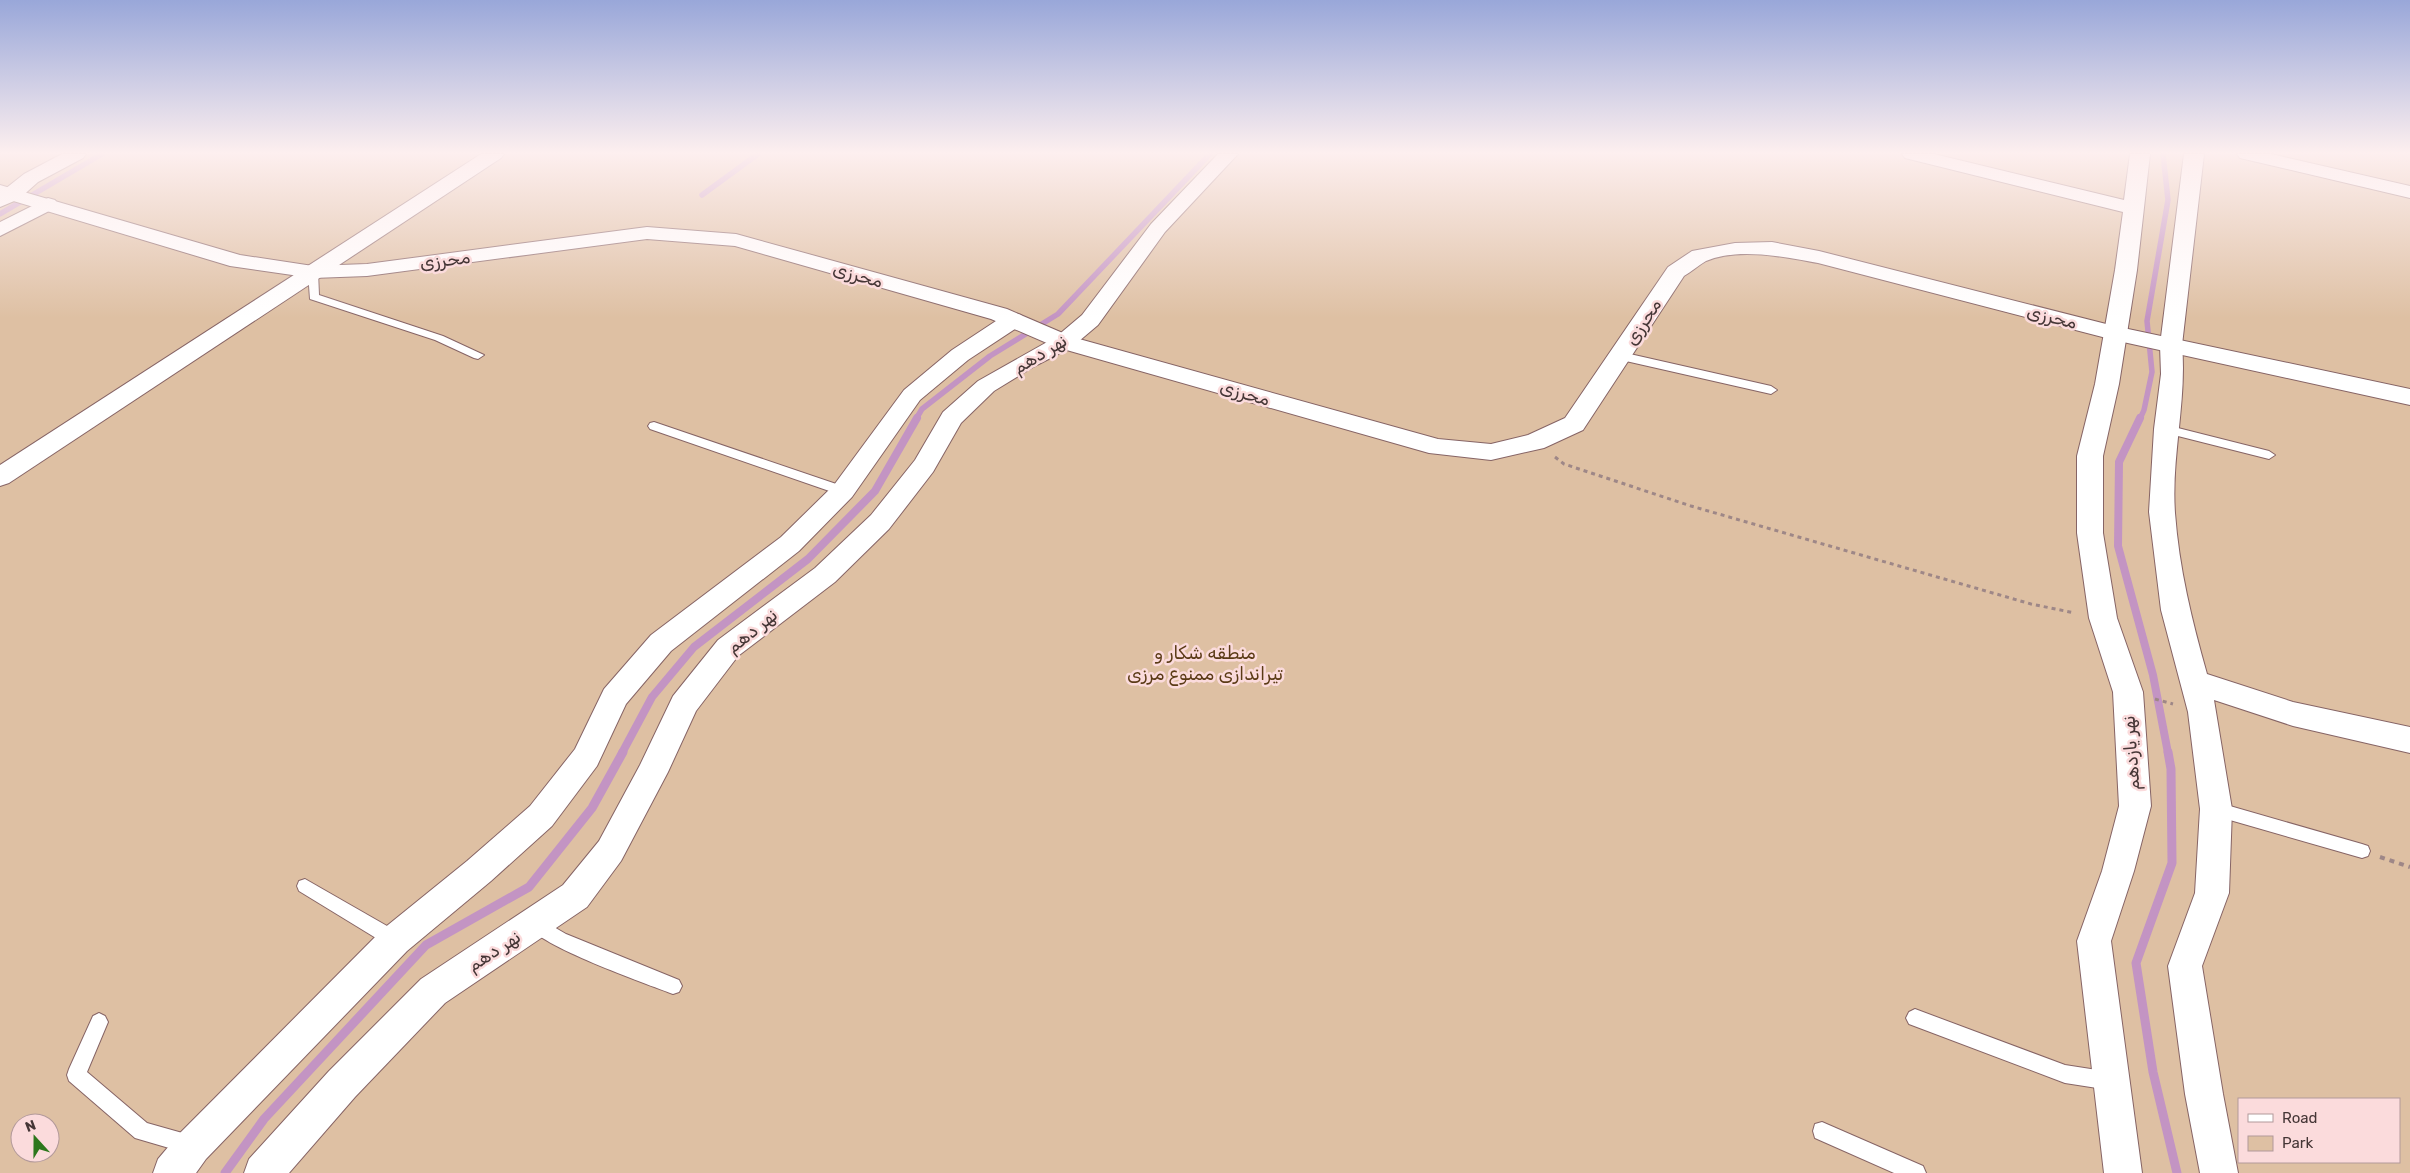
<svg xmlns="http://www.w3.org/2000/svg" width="2410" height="1173" font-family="Rubik,'Noto Naskh Arabic',sans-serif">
  <rect width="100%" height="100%" fill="#fbdbdc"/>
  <!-- green -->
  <path fill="#dec0a3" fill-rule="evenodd" d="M0 154H2410V1173H0ZM2239 1099H2399V1162H2239ZM20 1123H50V1153H20Z"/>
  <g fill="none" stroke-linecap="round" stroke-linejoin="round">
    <!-- stream-far2 -->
    <g stroke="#c394c3" stroke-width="5.5">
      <polyline points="702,195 758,154"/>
      <polyline points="0,214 102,154"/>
      <polyline points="916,419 922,409 990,356 1058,314 1210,154"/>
      <polyline points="2140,419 2144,410 2152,372 2147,321 2168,200 2163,154"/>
    </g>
    <!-- stream-far1 -->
    <g stroke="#c394c3" stroke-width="8">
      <polyline points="2140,418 2119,462 2118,546 2153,675 2168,753"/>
      <polyline points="622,753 652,697 694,647 808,559 875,491 917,418"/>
    </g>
    <!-- stream -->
    <g stroke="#c394c3" stroke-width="9">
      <polyline points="2168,752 2171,769 2172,863 2136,963 2153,1072 2177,1173"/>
      <polyline points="225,1173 264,1119 426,945 529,887 592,808 623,752"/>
    </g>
    <defs>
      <g id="service">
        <polygon points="313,269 318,272 319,295 443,336 484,355 478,359 474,358 435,340 310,299 308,272"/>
        <polygon points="1621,352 1771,386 1777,390 1771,394 1617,359 1615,356"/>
        <polygon points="654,422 848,488 849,491 848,494 838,494 650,429 648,426 650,423"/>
        <polygon points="2166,425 2269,451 2275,455 2269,459 2162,432 2160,429 2162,426"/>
        <polygon points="2216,802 2362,844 2368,846 2370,851 2368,856 2362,858 2216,816 2210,814 2208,809 2210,804"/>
        <polygon points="305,879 401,934 404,940 401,946 395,948 389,946 299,891 297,886 299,881"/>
        <path d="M535 916 566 934 679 980 682 986 679 992 673 994C647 984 536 945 527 924L529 919Z"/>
        <polygon points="1915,1009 2065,1065 2110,1072 2117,1074 2119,1081 2117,1088 2110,1090 2065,1083 1909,1024 1906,1018 1909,1012"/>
        <polygon points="99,1013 105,1016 108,1022 87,1072 147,1123 200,1138 203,1145 200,1152 193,1155 135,1138 69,1081 67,1075 69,1069 93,1016"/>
        <polygon points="1822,1122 1923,1166 1926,1173 1894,1173 1815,1138 1813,1131 1815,1124"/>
      </g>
      <g id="minor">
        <polygon points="62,154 86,154 83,158 38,182 19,199 0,207 0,193 24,174"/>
        <polygon points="481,154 504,154 501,158 9,483 0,486 0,465"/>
        <polygon points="1218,154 1238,154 1165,232 1098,325 1072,347 1033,367 994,391 961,423 933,472 889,529 835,582 738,656 696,711 668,772 621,861 587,907 445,1003 355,1097 289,1173 244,1173 249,1159 329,1071 421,979 563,885 599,841 640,765 673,696 718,640 815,568 871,515 915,460 943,412 978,381 1056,337 1082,315 1151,224"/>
        <polygon points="1902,154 1934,154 2124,200 2130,154 2150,154 2137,270 2119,384 2103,456 2103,533 2117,618 2143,692 2151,806 2134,871 2111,941 2142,1173 2104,1173 2077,941 2102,871 2119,806 2113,692 2089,618 2077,533 2077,456 2095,384 2115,270 2123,212 1905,158"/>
        <path d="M2184 154H2204L2182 345C2187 401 2171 457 2175 513 2179 568 2192 621 2207 674L2293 702 2410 727V753L2293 726 2214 700 2232 809 2229 893 2202 966 2223 1094 2238 1173H2200L2185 1094 2168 966 2195 893 2200 809 2188 712 2161 610 2149 512 2154 429 2161 374 2160 345Z"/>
        <polygon points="2237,154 2271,154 2410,186 2410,198 2240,158"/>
        <polygon points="48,198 55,200 58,204 55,208 0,236 0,222"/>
        <polygon points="1013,313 1021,315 1024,320 1021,325 968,360 920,400 852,497 799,551 671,651 626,704 597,766 552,826 491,881 407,951 206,1159 196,1173 153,1173 158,1159 180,1133 383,929 467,861 530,806 575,749 604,689 651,635 781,537 834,485 904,390 952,350 1005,315"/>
      </g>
      <path id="tertiary" d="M0 185 240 255 313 266 367 264 647 227 736 234 1007 309 1072 337 1438 439 1491 444 1528 435 1565 418 1668 267 1692 251 1735 243 1772 242 1819 251 2114 326 2410 389V405L2114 340 1818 263C1784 257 1739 247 1706 261 1699 265 1691 272 1684 276L1583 430 1544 448 1491 460 1429 453 1056 347 991 319 735 246 647 239 367 276 313 278 230 266 0 197Z"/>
    </defs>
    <!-- service casing -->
    <use href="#service" stroke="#866465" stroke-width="2"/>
    <!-- minor casing -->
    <use href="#minor" stroke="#866465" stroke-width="2"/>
    <!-- tertiary casing -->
    <use href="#tertiary" stroke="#866465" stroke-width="2"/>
    <!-- path-far1 -->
    <g stroke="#9e8787" stroke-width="3" stroke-dasharray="4 4" stroke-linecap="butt">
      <polyline points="1555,457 1564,464 1691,506 2031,604 2075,613"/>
      <polyline points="2155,699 2173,704"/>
    </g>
    <!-- path -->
    <polyline stroke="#9e8787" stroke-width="4" stroke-dasharray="5 5" stroke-linecap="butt" points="2380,857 2410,867"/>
    <!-- service -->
    <use href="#service" fill="#fff" fill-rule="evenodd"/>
    <!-- minor -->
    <use href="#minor" fill="#fff" fill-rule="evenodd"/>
    <!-- tertiary -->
    <use href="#tertiary" fill="#fff" fill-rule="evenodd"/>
  </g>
  <!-- sky -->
  <linearGradient id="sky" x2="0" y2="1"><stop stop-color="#99a7d9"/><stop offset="0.48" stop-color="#fdefef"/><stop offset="1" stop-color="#fdefef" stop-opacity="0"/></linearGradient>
  <rect width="2410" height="318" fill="url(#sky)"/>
  <g text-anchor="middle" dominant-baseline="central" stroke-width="5" stroke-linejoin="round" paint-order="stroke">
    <!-- street labels -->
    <g font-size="18" fill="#453636" stroke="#fbdbdc">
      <text transform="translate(445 260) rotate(-7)">محرزی</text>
      <text transform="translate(858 275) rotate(16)">محرزی</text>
      <text transform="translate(2052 317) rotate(14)">محرزی</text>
      <text transform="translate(1643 322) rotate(-57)">محرزی</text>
      <text transform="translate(1040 354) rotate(-31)">نهر دهم</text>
      <text transform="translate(1245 393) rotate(16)">محرزی</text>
      <text transform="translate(752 631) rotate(-39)">نهر دهم</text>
      <text transform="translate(2131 753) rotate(-94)">نهر یازدهم</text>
      <text transform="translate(494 951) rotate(-33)">نهر دهم</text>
    </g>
    <!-- park labels -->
    <g font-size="18" fill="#5b3b16" stroke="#fbdbdc">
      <text x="1205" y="653">منطقه شکار و<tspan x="1205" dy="21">تیراندازی ممنوع مرزی</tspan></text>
    </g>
  </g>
  <!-- legend -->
  <rect x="2238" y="1098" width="162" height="65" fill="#fbdbdc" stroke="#b2999a"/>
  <rect x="2248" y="1114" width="25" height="8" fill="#ffffff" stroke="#b2999a"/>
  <text x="2282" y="1123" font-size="15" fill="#453636">Road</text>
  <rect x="2248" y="1136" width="25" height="15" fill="#dec0a3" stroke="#b2999a"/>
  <text x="2282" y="1148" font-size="15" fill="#453636">Park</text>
  <!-- north arrow -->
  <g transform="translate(35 1138) rotate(339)"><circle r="24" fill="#fbdbdc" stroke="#b2999a"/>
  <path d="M0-4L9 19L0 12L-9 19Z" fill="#2d771c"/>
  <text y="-8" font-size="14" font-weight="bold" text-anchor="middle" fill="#453636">N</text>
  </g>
</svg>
